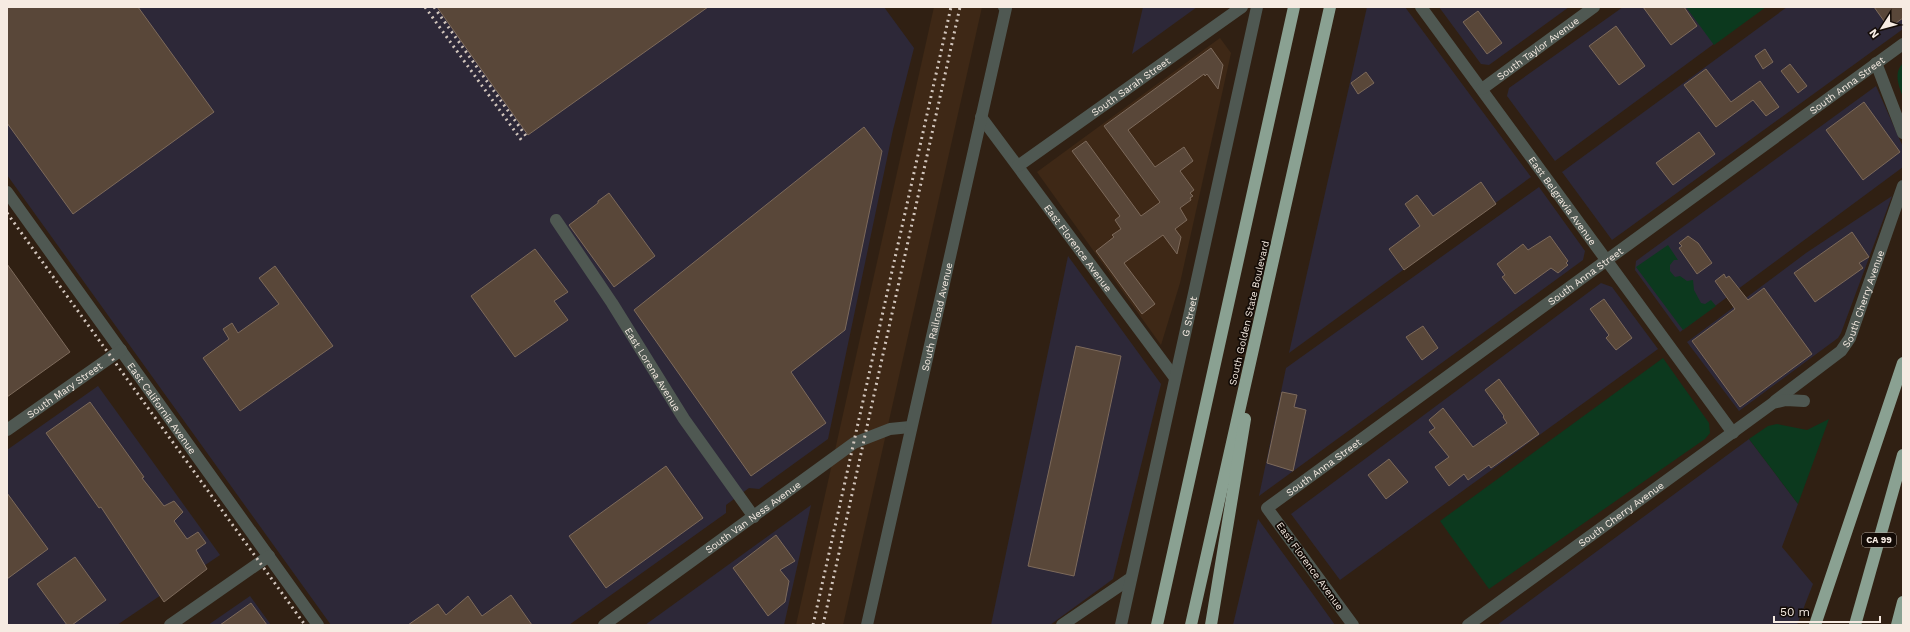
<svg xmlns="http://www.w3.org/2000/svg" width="1910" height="632" font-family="'Work Sans',sans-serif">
  <rect width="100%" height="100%" fill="#302013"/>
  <!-- built -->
  <g fill="#3e2816">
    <polygon points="934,7 982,7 843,625 796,625"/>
    <polygon points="1220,38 1231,53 1180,283 1161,345 1037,172"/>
  </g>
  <!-- industrial -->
  <g fill="#2d2838">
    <polygon points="7,7 884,7 914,48 893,130 828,439 759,489 749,488 726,505 726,513 569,625 331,625 7,175"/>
    <polygon points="1143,7 1197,7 1132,54"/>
    <polygon points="1367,7 1405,7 1531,177 1289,353"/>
    <polygon points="1439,7 1569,7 1489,65 1481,64"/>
    <polygon points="1623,7 1764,7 1555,161 1507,96 1509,88"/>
    <polygon points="1787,7 1903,7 1903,29 1612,240 1562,172"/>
    <polygon points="1876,86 1903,147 1903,167 1680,332 1635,270 1636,261"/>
    <polygon points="1539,187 1585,251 1583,260 1259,496 1286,368"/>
    <polygon points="1892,196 1841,333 1838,338 1739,411 1687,342 1806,253"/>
    <polygon points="1068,256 1161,384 1113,579 1050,625 991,625"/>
    <polygon points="1601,283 1612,287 1658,349 1340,580 1291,514"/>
    <polygon points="98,386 220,555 117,625 7,625 7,450"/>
    <polygon points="1749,439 1798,504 1782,547 1813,584 1797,625 1497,625"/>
    <polygon points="811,505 784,625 645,625"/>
    <polygon points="1258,519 1312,593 1335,625 1233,625"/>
    <polygon points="250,596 271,625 208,625"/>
  </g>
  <!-- green -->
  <g fill="#0c391e">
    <polygon points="1686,7 1766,7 1714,45"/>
    <path d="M1903 63V97C1899 86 1893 73 1903 63Z"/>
    <polygon points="1668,245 1678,260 1674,260 1670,265 1670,271 1675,277 1680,276 1687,281 1693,280 1694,290 1701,303 1705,304 1711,300 1716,306 1683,330 1636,267"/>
    <polygon points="1663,358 1709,423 1710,433 1705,439 1489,589 1440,521"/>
    <polygon points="1829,419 1798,504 1749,439 1768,426 1777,424 1807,430"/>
  </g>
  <!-- building -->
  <g fill="#594739" stroke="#7d6a5b">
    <polygon points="7,7 138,7 214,112 73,214 7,123"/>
    <polygon points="437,7 708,7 528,135"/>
    <polygon points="1643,7 1684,7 1697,26 1671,45"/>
    <polygon points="1874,7 1903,7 1903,18 1889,28"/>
    <polygon points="1478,11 1502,43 1487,54 1463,22"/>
    <polygon points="1616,26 1645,66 1619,85 1589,46"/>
    <polygon points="1211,48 1223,65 1218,89 1207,74 1205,76 1204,74 1128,130 1155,167 1184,147 1193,161 1180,171 1194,190 1190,193 1193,196 1190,198 1191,200 1180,208 1187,220 1175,229 1181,237 1177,254 1163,235 1124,263 1155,304 1142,314 1096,251 1114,237 1112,235 1121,229 1115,220 1120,216 1072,151 1086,141 1141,216 1159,203 1160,202 1104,126"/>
    <polygon points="1765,49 1773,62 1763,69 1755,56"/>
    <polygon points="1790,64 1807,86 1798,93 1781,71"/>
    <polygon points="1706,69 1731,102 1760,81 1779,107 1766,116 1753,100 1716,127 1684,85"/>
    <polygon points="1366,72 1374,83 1358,94 1351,83"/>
    <polygon points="1864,102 1900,152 1863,180 1826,130"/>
    <polygon points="864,127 882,151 845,330 791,372 826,423 751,476 634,310"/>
    <polygon points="1699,132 1715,154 1673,185 1656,163"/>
    <polygon points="1481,182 1496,204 1404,270 1389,249 1420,226 1405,204 1417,195 1433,216"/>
    <polygon points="609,193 655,256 614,287 569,225 598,203 598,201"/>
    <polygon points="1852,232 1869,257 1859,263 1863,268 1815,302 1794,273"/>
    <polygon points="1550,236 1568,261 1566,263 1568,265 1558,273 1551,268 1515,294 1502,277 1505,275 1497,264 1523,244 1528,250"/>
    <polygon points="1688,236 1698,243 1712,263 1697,274 1679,248 1682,246 1679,243"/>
    <polygon points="535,249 568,292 554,301 568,320 515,357 471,296"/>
    <polygon points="7,264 70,352 7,397"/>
    <polygon points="275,266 333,346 240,411 203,358 229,339 223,329 232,323 238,333 279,304 259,278"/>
    <polygon points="1724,274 1726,278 1729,276 1748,300 1764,288 1812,354 1740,407 1692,341 1735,309 1715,281"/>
    <polygon points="1604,299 1632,338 1616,350 1606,338 1609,335 1590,309"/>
    <polygon points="1423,326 1438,348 1422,360 1406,337"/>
    <polygon points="1076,346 1121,356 1074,576 1028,566"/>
    <polygon points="1499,379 1539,434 1491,468 1489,465 1468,480 1464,474 1449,486 1435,467 1449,457 1429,432 1435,428 1429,420 1443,408 1473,447 1507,423 1503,417 1504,416 1485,390"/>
    <polygon points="1282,392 1297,395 1294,407 1306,410 1293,471 1267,463"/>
    <polygon points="90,402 144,477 142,478 164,506 174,501 183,512 174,521 187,539 198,532 206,543 196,550 207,569 164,602 101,507 99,508 46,433"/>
    <polygon points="1389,459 1408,482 1386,499 1368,475"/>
    <polygon points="666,466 703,518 606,588 569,536"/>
    <polygon points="7,493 48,549 7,579"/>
    <polygon points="776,535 795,561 780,570 789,581 785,602 768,616 733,568"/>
    <polygon points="75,557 106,600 72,625 67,625 37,584"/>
    <polygon points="511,595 532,625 408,625 438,604 446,615 468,596 482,616"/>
    <polygon points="251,603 267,625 220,625"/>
  </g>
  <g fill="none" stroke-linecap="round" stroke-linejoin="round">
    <!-- minor -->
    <g stroke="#4f5852" stroke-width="12">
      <path id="s1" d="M1421 7 1733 433"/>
      <polyline points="1876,63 1903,133"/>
      <path id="s2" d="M1482 89 1594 7"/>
      <path id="s3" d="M981 117 1175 378"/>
      <path id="s4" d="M1018 166 1242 7"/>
      <path id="s5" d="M7 192 318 625"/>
      <path id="s6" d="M556 220 612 303 684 419 754 517"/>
      <path id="s7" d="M1775 401 1841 351 1850 338 1903 186"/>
      <path id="s8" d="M7 430 121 350"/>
      <polyline points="170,625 269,556"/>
      <path id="s9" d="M604 625 854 443 890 429 910 427"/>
      <path id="s10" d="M867 625 1006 8 1004 7"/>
      <polyline points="1062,625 1131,578"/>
      <path id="s11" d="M1121 625 1257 7"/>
      <path id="s12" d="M1353 625 1267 508 1903 44"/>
      <path id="s13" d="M1468 625 1773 403 1786 400 1804 401"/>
    </g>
    <!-- highway -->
    <g stroke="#8aa192" stroke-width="12">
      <polyline points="1157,625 1294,7"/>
      <polyline points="1191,625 1330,7"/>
      <polyline points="1211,625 1245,419"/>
      <polyline points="1815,625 1903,363"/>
      <polyline points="1855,625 1903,455"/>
      <polyline points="1897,625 1903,602"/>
    </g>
    <!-- rail -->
    <g stroke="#d2c6bd" stroke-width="3" stroke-dasharray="2 4" stroke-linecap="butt">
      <polyline points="425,7 522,141"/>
      <polyline points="434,7 526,136"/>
      <polyline points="7,213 305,625"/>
      <polyline points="813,625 951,7"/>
      <polyline points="823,625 960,7"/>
    </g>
  </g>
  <g text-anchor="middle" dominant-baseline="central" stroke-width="3.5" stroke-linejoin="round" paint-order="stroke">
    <!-- shield labels -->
    <rect fill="#130b06" stroke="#b2a8a0" stroke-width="1" x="1862" y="533" width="34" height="14" rx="3"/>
    <g font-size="9" font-weight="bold" fill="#f6ebe2">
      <text x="1879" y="540">CA 99</text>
    </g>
    <!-- street labels -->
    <g font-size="10" fill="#f6ebe2" stroke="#130b06">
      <text stroke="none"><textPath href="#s2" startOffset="69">South Taylor Avenue</textPath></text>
      <text stroke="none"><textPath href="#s12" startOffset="863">South Anna Street</textPath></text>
      <text stroke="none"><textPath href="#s4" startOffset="138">South Sarah Street</textPath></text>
      <text stroke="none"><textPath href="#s1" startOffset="240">East Belgravia Avenue</textPath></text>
      <text stroke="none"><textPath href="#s3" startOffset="163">East Florence Avenue</textPath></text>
      <text stroke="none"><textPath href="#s12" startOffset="539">South Anna Street</textPath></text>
      <text stroke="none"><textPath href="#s7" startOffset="140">South Cherry Avenue</textPath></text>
      <text transform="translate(1249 313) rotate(-77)">South Golden State Boulevard</text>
      <text stroke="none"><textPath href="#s10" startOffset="316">South Railroad Avenue</textPath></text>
      <text stroke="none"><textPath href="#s11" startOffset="316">G Street</textPath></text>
      <text stroke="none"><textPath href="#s6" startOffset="178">East Lorena Avenue</textPath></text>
      <text stroke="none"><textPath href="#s8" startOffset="70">South Mary Street</textPath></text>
      <text stroke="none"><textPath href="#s5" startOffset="266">East California Avenue</textPath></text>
      <text stroke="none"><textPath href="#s12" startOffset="215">South Anna Street</textPath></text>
      <text stroke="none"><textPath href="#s13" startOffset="189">South Cherry Avenue</textPath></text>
      <text stroke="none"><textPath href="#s9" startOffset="184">South Van Ness Avenue</textPath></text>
      <text transform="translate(1310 566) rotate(54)">East Florence Avenue</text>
    </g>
  </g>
  <!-- border -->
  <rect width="1910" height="632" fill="none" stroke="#f6ebe2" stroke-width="16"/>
  <!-- north arrow -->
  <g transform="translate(1882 28) rotate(234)" stroke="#130b06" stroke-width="3" paint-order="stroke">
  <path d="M0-3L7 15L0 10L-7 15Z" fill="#f6ebe2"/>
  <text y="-6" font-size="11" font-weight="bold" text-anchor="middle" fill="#f6ebe2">N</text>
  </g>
  <!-- scale -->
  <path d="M1774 616v6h106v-6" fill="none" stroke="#f6ebe2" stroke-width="2"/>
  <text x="1780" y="616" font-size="12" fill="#f6ebe2" stroke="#130b06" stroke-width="3" paint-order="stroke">50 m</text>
</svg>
